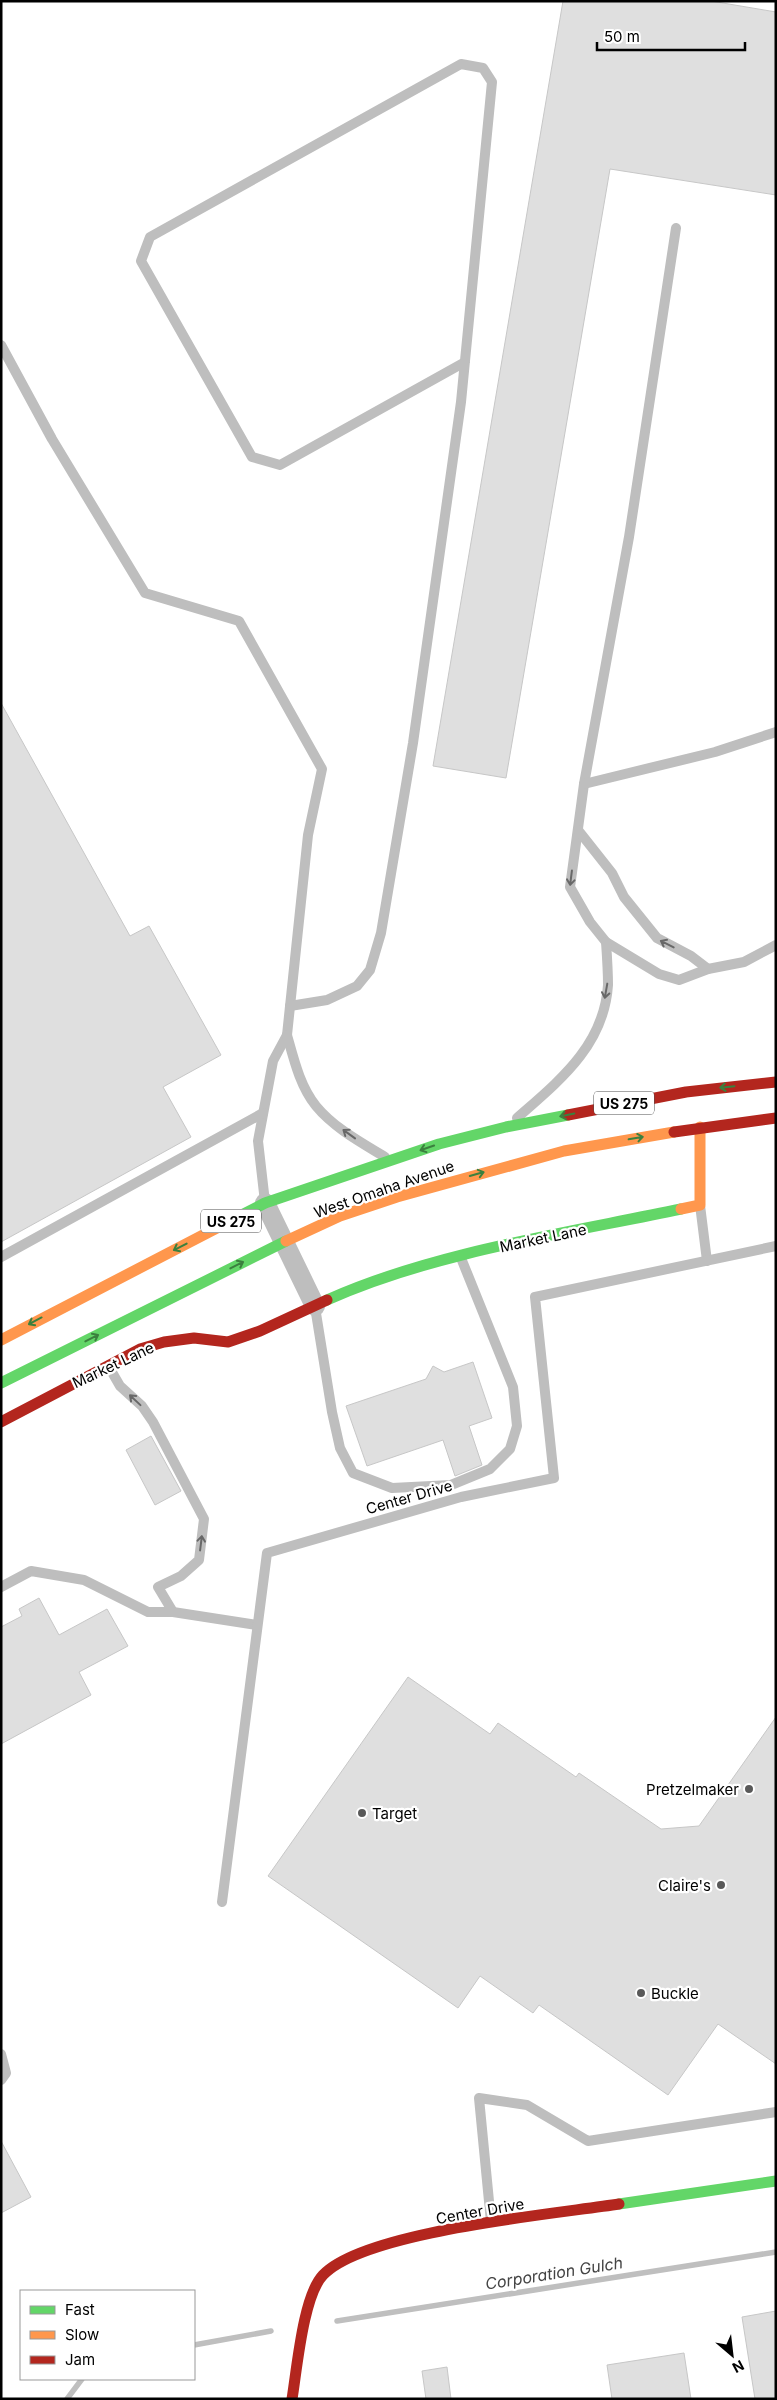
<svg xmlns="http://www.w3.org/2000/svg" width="777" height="2400" font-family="Inter,sans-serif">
  <rect width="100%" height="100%" fill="#fff"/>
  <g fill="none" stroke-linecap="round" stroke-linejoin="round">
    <!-- stream -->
    <g stroke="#bfbfbf" stroke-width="5.5">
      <polyline points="337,2321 776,2252"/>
      <polyline points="194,2345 271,2331"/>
      <polyline points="67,2399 82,2379"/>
    </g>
  </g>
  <!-- building -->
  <g fill="#dfdfdf" stroke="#c7c7c7">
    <polygon points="563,1 711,1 776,12 776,195 610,169 506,778 433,766"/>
    <polygon points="1,703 130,936 149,926 221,1055 163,1087 191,1137 1,1242"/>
    <polygon points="473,1362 492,1418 469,1426 482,1465 455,1476 443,1440 367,1466 346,1406 426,1379 433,1366 444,1372"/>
    <polygon points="151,1436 181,1491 155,1505 126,1450"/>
    <polygon points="39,1598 59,1635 107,1609 128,1646 79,1672 91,1695 1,1744 1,1627 22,1616 19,1609"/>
    <polygon points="408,1677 490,1734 498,1723 576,1777 579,1773 661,1829 699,1826 776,1717 776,2064 718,2024 668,2095 539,2005 533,2013 480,1976 458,2008 268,1876"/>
    <polygon points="1,2141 31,2197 1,2213"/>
    <polygon points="776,2311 776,2399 755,2399 742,2317"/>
    <polygon points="684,2353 691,2399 612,2399 607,2365"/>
    <polygon points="447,2367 451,2399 426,2399 422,2371"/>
  </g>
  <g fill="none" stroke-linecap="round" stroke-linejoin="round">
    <!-- lane -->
    <g stroke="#bebebe" stroke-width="10">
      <polyline points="676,228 629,537 584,784 570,887 590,922 606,942 659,974 679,980 708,969 744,962 776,945"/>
      <polyline points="1,345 52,439 145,593 239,621 322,769 308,835 287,1035 273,1061 258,1141 265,1202"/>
      <polyline points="584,784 715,752 776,732"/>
      <polyline points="578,830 612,873 624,897 657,938 691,956 708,969"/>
      <polyline points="290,1006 327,1000 357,986 370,970 381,933 413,743 461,402 492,82 483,68 461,64 150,237 141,261 252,457 280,465 465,362"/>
      <path d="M287 1035C294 1060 300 1086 316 1106 334 1128 362 1143 385 1157"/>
      <path d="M517 1118C559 1081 604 1046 608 985 608 971 607 956 606 942"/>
      <polyline points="700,1205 707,1261"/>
      <polyline points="1,1257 263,1113"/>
      <polyline points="315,1307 332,1412 340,1448 353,1473 392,1488 451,1485 490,1469 510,1449 517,1426 513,1387 461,1258"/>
      <polyline points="109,1367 120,1386 142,1406 153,1422 204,1519 199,1560 181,1576 158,1587 173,1612"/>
      <polyline points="1,1587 31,1571 84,1580 148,1612 173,1612 257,1625"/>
      <polyline points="222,1902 267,1553 461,1497 554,1478 535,1297 776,1246"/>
      <polyline points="1,2054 6,2073 1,2080"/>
      <polyline points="491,2222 479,2098 527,2105 588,2141 776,2112"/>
    </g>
    <!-- street -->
    <polyline stroke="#bebebe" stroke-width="20" points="265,1203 315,1306"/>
    <!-- fast -->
    <g stroke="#63d668" stroke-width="11">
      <polyline points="236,1218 265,1203 439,1144 506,1127 568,1115"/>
      <path d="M327 1300C434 1252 567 1233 681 1209"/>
      <polyline points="1,1383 286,1241"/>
      <polyline points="619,2204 776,2181"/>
    </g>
    <!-- slow -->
    <g stroke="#ff974d" stroke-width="11">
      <polyline points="681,1209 700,1205 700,1127"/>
      <polyline points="286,1241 340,1216 397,1197 564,1151 674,1132"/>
      <polyline points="1,1340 236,1218"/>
    </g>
    <!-- jam -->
    <g stroke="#b3261e" stroke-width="11">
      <polyline points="568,1115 686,1092 776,1082"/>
      <polyline points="674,1132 776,1118"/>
      <polyline points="1,1422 140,1349 164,1342 194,1338 228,1342 260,1331 327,1300"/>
      <path d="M292 2399C297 2369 303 2296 323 2275 364 2231 555 2214 619 2204"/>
    </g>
  </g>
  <!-- one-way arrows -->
  <defs><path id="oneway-shaft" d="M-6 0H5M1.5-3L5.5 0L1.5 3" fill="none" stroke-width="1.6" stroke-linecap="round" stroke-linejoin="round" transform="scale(1.25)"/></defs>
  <g stroke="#686868">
    <use href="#oneway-shaft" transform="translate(571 878) rotate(97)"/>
    <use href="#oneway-shaft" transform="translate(667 944) rotate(-153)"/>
    <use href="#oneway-shaft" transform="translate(606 991) rotate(100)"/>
    <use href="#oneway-shaft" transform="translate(349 1134) rotate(-144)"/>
    <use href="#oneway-shaft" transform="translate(135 1400) rotate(-137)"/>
    <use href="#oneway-shaft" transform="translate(201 1543) rotate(-83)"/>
  </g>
  <g stroke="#3b803e">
    <use href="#oneway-shaft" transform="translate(727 1087) rotate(174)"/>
    <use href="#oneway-shaft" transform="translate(567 1115) rotate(168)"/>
    <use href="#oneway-shaft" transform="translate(636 1138) rotate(-10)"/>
    <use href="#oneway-shaft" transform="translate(427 1148) rotate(161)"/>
    <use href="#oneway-shaft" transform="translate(477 1174) rotate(-16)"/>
    <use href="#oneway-shaft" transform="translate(180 1247) rotate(153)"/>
    <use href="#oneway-shaft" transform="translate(237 1265) rotate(-27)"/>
    <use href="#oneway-shaft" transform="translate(35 1321) rotate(152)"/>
    <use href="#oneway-shaft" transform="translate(92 1338) rotate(-27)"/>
  </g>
  <!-- markers -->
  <g fill="#595959" stroke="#fff" stroke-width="2">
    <circle cx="749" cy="1789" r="5"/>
    <circle cx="362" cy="1813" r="5"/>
    <circle cx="721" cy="1885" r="5"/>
    <circle cx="641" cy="1993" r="5"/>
  </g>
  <g text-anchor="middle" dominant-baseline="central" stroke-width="4.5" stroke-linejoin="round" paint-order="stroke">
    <!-- shield labels -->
    <g fill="#fff" stroke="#4c4c4c" stroke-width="1">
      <rect x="594" y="1091.5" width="60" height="23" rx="4"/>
      <rect x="201" y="1209.5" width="60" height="23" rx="4"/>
    </g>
    <g font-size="14" font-weight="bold" fill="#000">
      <text x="624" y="1103">US 275</text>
      <text x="231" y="1221">US 275</text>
    </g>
    <!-- street labels -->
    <g font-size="15" fill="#000" stroke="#fff">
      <text transform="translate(384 1189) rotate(-19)">West Omaha Avenue</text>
      <text transform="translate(543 1238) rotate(-12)">Market Lane</text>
      <text transform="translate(113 1365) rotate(-25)">Market Lane</text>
      <text transform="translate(409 1497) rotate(-16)">Center Drive</text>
      <text transform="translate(480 2211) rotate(-10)">Center Drive</text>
    </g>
    <!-- poi labels -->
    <g font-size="15" fill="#000" stroke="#fff" text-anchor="end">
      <text x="739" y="1789">Pretzelmaker</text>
      <text x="372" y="1813" text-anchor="start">Target</text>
      <text x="711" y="1885">Claire's</text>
      <text x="651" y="1993" text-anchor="start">Buckle</text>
    </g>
    <!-- water labels -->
    <g font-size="16" font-style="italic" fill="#444" stroke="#fff">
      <text transform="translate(554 2273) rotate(-9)">Corporation Gulch</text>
    </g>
  </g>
  <!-- border -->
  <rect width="777" height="2400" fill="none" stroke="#000000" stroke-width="5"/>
  <!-- legend -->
  <rect x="20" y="2290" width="175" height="90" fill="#ffffff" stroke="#999999"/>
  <rect x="30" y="2306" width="25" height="8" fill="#63d668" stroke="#999999"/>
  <text x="65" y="2315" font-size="15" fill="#000000">Fast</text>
  <rect x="30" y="2331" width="25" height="8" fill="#ff974d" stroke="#999999"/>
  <text x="65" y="2340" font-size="15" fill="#000000">Slow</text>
  <rect x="30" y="2356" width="25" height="8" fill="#b3261e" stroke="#999999"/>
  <text x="65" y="2365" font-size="15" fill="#000000">Jam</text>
  <!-- north arrow -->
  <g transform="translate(732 2355) rotate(152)" stroke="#ffffff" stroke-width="4" paint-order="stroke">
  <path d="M0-4L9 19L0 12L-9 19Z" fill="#000000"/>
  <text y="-8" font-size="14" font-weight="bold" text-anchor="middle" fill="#000000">N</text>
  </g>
  <!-- scale -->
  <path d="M597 42v8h148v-8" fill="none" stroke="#000000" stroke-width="2.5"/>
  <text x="604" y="42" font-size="15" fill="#000000" stroke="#ffffff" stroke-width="4" paint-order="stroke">50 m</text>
</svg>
